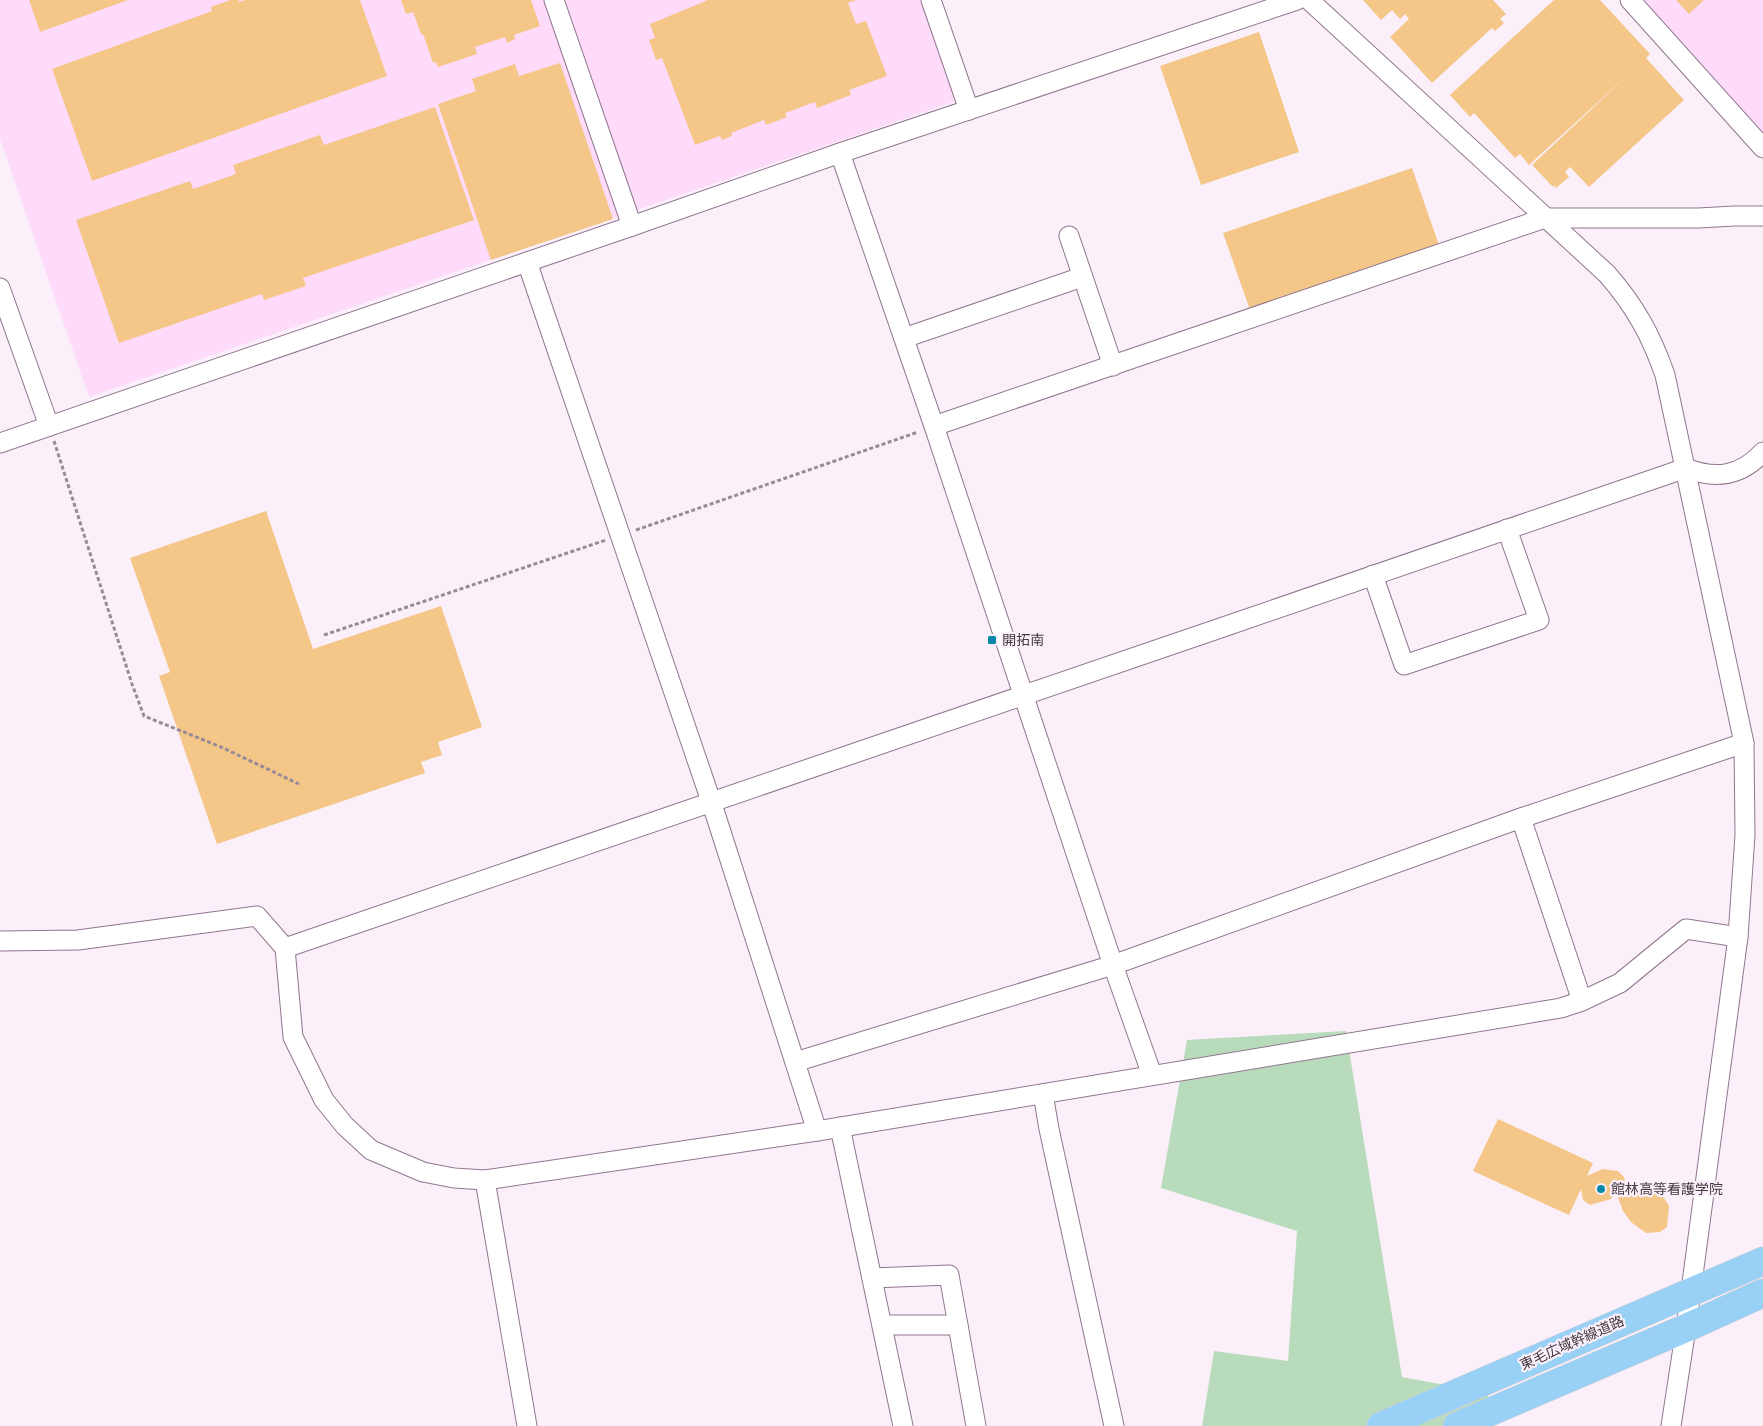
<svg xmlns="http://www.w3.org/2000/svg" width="1763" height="1426" font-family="'Varela Round','Noto Sans JP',sans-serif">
  <rect width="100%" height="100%" fill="#fbf0fa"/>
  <!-- built -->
  <g fill="#fedbfb">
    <polygon points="0,0 925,0 959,100 89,397 0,139"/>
    <polygon points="1641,0 1763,0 1763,134"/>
  </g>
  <!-- green -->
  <polygon fill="#b8dbbb" points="1346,1031 1402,1377 1488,1393 1491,1426 1202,1426 1214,1351 1288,1361 1297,1231 1161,1188 1187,1040"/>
  <!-- building -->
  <g fill="#f4c688">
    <polygon points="29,0 128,0 40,32"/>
    <polygon points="230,0 239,0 239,2 245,0 360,0 387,76 92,181 52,69 212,11 211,7"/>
    <polygon points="401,0 531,0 540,26 514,35 515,39 507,43 505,37 475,47 477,54 438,67 436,62 433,63 423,34 421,34 413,12 406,14"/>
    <polygon points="708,0 856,0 848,3 856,24 866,21 887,76 849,90 851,95 817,108 815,102 785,113 787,117 766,125 764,120 731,133 732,136 722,140 720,136 695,145 662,58 656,60 649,40 655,38 650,24"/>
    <polygon points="1363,0 1493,0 1506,14 1500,19 1504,23 1495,31 1492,28 1432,83 1390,37 1409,19 1405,14 1400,19 1392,10 1381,20"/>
    <polygon points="1554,0 1600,0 1650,54 1646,58 1684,100 1589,187 1570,167 1565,172 1569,177 1556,188 1554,185 1553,187 1532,165 1630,73 1529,165 1520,154 1515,158 1474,113 1470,117 1450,95"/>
    <polygon points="1676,0 1704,0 1689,14"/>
    <polygon points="1259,32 1299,152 1201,185 1160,66"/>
    <polygon points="560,63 613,219 491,260 438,104 476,91 472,79 515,64 519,76"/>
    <polygon points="435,107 474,220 303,278 306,286 264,300 262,294 119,343 76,220 190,181 193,189 236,174 233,165 320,135 324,145"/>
    <polygon points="1412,168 1439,245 1250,310 1223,233"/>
    <polygon points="266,511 313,649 441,606 482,727 438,742 442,755 421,762 425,773 217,844 159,676 170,672 130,558"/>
    <polygon points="1498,1119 1593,1163 1587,1176 1602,1169 1618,1171 1624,1177 1626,1185 1636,1183 1650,1186 1661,1193 1669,1206 1667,1227 1660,1232 1646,1233 1631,1222 1623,1211 1616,1192 1611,1199 1590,1205 1583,1200 1581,1189 1569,1215 1473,1171"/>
  </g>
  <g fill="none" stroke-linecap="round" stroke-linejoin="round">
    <defs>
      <g id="minor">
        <polyline points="554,0 632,226"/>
        <polyline points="931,0 969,110"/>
        <path d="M1309 0 1607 274C1635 306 1651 335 1665 375L1744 743 1745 835 1738 937 1686 1328 1671 1426"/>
        <polyline points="1630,0 1763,148"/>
        <polyline points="840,153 934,426 1113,965 1152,1075"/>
        <polyline points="1069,236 1113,366"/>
        <polyline points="527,262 712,804 817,1131"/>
        <polyline points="0,288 49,426"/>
        <polyline points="904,338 1082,277"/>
        <polyline points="934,426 1545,218 1699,218 1734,216 1763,216"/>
        <polyline points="0,443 632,226 840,153 1297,0"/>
        <polyline points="1373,575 1404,665 1539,620 1507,529"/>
        <polyline points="1521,818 1582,1001"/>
        <polyline points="0,941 78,940 257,916 285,948 293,1037 324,1100 345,1126 371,1150 423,1172 454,1178 485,1180 817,1131 1561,1008 1582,1001 1620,983 1686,929 1738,937"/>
        <path d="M285 948C752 790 1219 628 1686 468 1716 480 1741 476 1763 452"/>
        <polyline points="795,1062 1113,965 1521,818 1744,743"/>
        <polyline points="1043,1094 1049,1129 1114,1426"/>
        <polyline points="840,1127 903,1426"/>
        <polyline points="485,1180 527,1426"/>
        <polyline points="872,1278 949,1275 976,1426"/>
        <polyline points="882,1325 958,1325"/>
      </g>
      <g id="highway">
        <polyline points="1381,1426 1763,1261"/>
        <polyline points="1457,1426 1686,1328 1763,1293"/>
      </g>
    </defs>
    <!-- minor casing -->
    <use href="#minor" stroke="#90768e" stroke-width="21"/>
    <!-- highway casing -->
    <use href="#highway" stroke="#d2cfd2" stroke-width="29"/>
    <!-- path -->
    <g stroke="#978c96" stroke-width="3" stroke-dasharray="4 2.5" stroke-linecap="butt">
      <polyline points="54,441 132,684 144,716 221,747 299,784"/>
      <polyline points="636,530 918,432"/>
      <polyline points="324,635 606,540"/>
    </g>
    <!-- minor -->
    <use href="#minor" stroke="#fff" stroke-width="19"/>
    <!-- highway -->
    <use href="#highway" stroke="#98d1f5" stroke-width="28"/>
  </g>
  <!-- markers -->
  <g fill="#0289aa" stroke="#fbf0fa" stroke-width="2">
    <rect x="987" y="635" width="10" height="10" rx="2.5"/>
    <circle cx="1601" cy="1189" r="5"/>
  </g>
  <g text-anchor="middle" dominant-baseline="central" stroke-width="4.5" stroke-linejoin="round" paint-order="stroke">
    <!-- poi labels -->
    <g font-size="14" fill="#443843" stroke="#fbf0fa" text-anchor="start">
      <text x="1002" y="640">開拓南</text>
      <text x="1611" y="1189">館林高等看護学院</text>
    </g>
    <!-- street labels -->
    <g font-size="14" fill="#443843" stroke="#fbf0fa">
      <text transform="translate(1572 1343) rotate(-24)">東毛広域幹線道路</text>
    </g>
  </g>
</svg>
